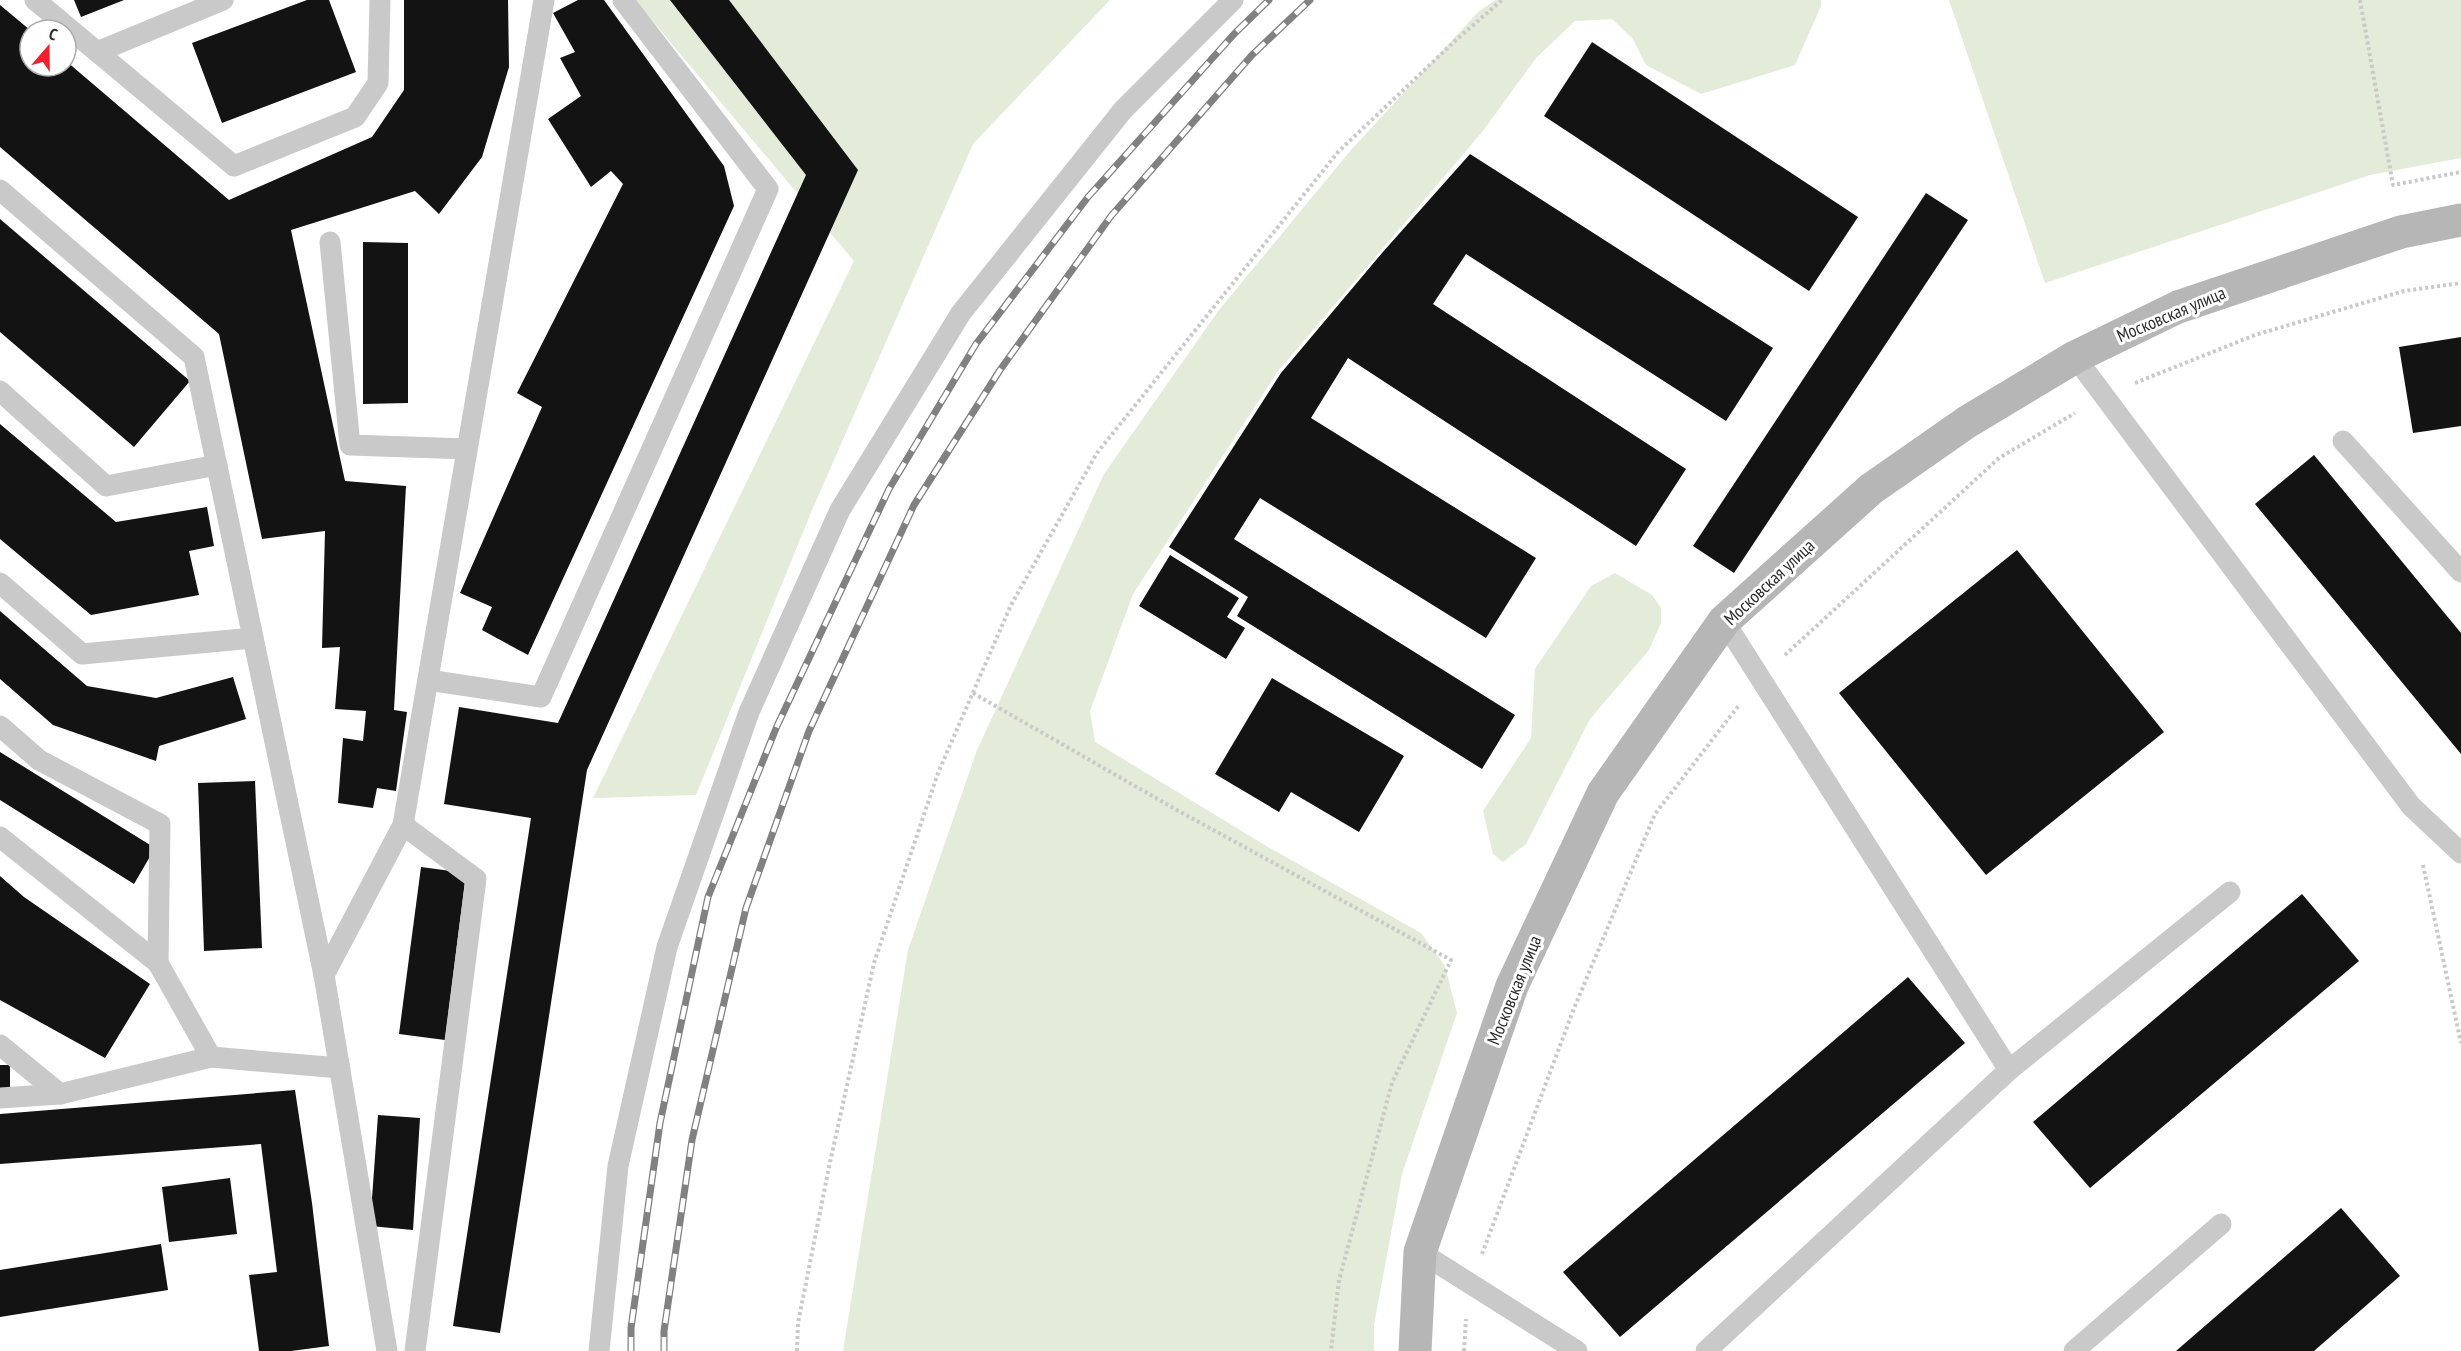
<svg xmlns="http://www.w3.org/2000/svg" width="2461" height="1351" font-family="'PT Sans Narrow',sans-serif">
  <rect width="100%" height="100%" fill="#fff"/>
  <!-- green -->
  <g fill="#e2ecd8">
    <polygon points="635,0 1110,0 973,144 812,510 696,795 593,798 854,261"/>
    <polygon points="1496,0 1821,0 1821,6 1795,65 1701,94 1646,65 1633,39 1612,19 1575,21 1536,58 1483,131 1278,371 1133,594 1090,711 1095,742 1268,847 1421,933 1445,966 1457,1013 1402,1174 1374,1325 1374,1351 843,1351 908,950 977,750 1104,474 1219,310 1351,150 1479,11"/>
    <polygon points="1949,0 2461,0 2461,158 2370,175 2045,283"/>
    <polygon points="1615,573 1652,595 1661,608 1661,623 1649,650 1590,719 1526,844 1503,862 1493,854 1483,811 1531,738 1535,669 1591,586"/>
  </g>
  <!-- building -->
  <g fill="#131313">
    <polygon points="74,0 124,0 81,17"/>
    <polygon points="307,0 329,0 356,72 222,123 192,43"/>
    <polygon points="404,0 508,0 509,67 482,157 439,214 415,191 291,230 345,481 406,486 394,710 407,712 396,791 377,788 373,808 338,803 343,738 363,741 366,711 335,709 340,647 322,648 325,531 262,539 219,334 0,147 0,5 30,30 30,66 66,66 66,61 229,200 372,137 404,90"/>
    <polygon points="578,0 604,0 724,166 734,206 528,655 482,630 492,607 460,593 542,407 517,393 623,184 611,171 591,187 548,119 581,96 560,58 575,52 553,13"/>
    <polygon points="670,0 729,0 858,170 587,770 500,1333 453,1326 531,818 444,804 459,707 558,723 806,175"/>
    <polygon points="1592,42 1858,217 1809,291 1544,116"/>
    <polygon points="1470,154 1773,348 1726,421 1466,254 1433,304 1686,469 1636,546 1348,358 1311,418 1536,558 1486,638 1260,498 1234,539 1515,715 1482,769 1237,616 1248,597 1169,547 1281,373 1382,253"/>
    <polygon points="1926,193 1968,220 1734,573 1693,546"/>
    <polygon points="0,219 190,381 134,447 0,332"/>
    <polygon points="363,242 408,243 408,403 363,404"/>
    <polygon points="2461,337 2461,426 2413,433 2399,347"/>
    <polygon points="0,424 116,522 207,507 214,546 189,551 199,595 91,615 0,539"/>
    <polygon points="2314,455 2461,633 2461,754 2255,504"/>
    <polygon points="2017,550 2164,732 1986,875 1839,693"/>
    <polygon points="1170,555 1239,598 1227,617 1245,628 1226,659 1139,606"/>
    <polygon points="0,611 87,686 156,698 233,677 246,719 159,746 156,761 53,725 0,679"/>
    <polygon points="1272,678 1404,756 1359,832 1291,792 1279,812 1215,774"/>
    <polygon points="0,752 155,848 134,884 0,800"/>
    <polygon points="255,781 262,948 204,951 198,783"/>
    <polygon points="421,867 466,873 445,1040 399,1034"/>
    <polygon points="0,876 24,897 150,984 105,1058 0,1000"/>
    <polygon points="2302,894 2359,961 2090,1188 2033,1122"/>
    <polygon points="1908,977 1965,1043 1620,1337 1563,1272"/>
    <rect x="0" y="1065" width="10" height="25"/>
    <polygon points="295,1090 312,1203 329,1346 291,1351 259,1351 249,1275 277,1272 261,1144 0,1164 0,1114"/>
    <polygon points="378,1115 420,1118 413,1230 370,1226"/>
    <polygon points="230,1178 237,1234 169,1242 162,1187"/>
    <polygon points="2341,1208 2400,1276 2314,1351 2176,1351"/>
    <polygon points="161,1244 168,1290 0,1317 0,1270"/>
  </g>
  <g fill="none" stroke-linecap="round" stroke-linejoin="round">
    <!-- path -->
    <g stroke="#c9c9c9" stroke-width="4" stroke-dasharray="3 3" stroke-linecap="butt">
      <polyline points="2360,0 2393,185 2461,172"/>
      <polyline points="2135,383 2255,335 2404,291 2461,283"/>
      <polyline points="1785,655 1999,458 2075,413"/>
      <polyline points="973,693 1175,809 1451,960 1392,1083 1339,1280 1331,1351"/>
      <polyline points="2423,865 2461,1043"/>
      <polyline points="1482,1254 1573,1011 1655,814 1739,705"/>
      <polyline points="797,1351 798,1323 829,1167 874,963 938,773 1011,605 1097,453 1338,152 1456,40 1502,0"/>
      <polyline points="1464,1351 1466,1319"/>
    </g>
    <!-- lane -->
    <g stroke="#c9c9c9" stroke-width="21">
      <polyline points="35,0 234,166 355,117 378,83 380,0"/>
      <polyline points="97,52 223,0"/>
      <polyline points="0,190 194,357 324,975"/>
      <polyline points="330,242 350,445 467,449"/>
      <polyline points="2075,357 2411,806 2461,853"/>
      <polyline points="0,391 106,486 217,465"/>
      <polyline points="2343,441 2461,572"/>
      <polyline points="0,583 82,654 253,638"/>
      <polyline points="428,680 541,697 768,189 623,0"/>
      <polyline points="0,726 39,760 160,824 158,963 0,837"/>
      <polyline points="403,825 476,879 415,1351"/>
      <polyline points="0,1045 60,1094 211,1057 158,963"/>
      <polyline points="211,1057 340,1068"/>
      <polyline points="2009,1070 2230,892"/>
      <polyline points="0,1098 60,1094"/>
      <polyline points="1420,1252 1577,1351"/>
      <polyline points="387,1351 324,975 403,825 544,0"/>
      <polyline points="599,1351 618,1166 667,947 749,712 840,510 961,313 1123,110 1233,0"/>
      <polyline points="1706,1351 2009,1070 1724,621"/>
      <polyline points="2074,1351 2221,1224"/>
    </g>
    <!-- secondary -->
    <polyline stroke="#b6b6b6" stroke-width="33" points="1415,1351 1420,1252 1512,986 1603,793 1724,621 1871,489 1967,422 2075,357 2178,307 2401,232 2461,220"/>
    <defs>
      <g id="rail">
        <polyline points="631,1351 631,1328 660,1123 708,897 777,726 889,489 976,344 1088,197 1235,33 1269,0"/>
        <polyline points="664,1351 664,1331 692,1140 746,908 809,731 914,505 1000,370 1111,216 1252,55 1310,0"/>
      </g>
    </defs>
    <!-- rail casing -->
    <use href="#rail" stroke="#818181" stroke-width="7"/>
    <!-- rail -->
    <use href="#rail" stroke="#fff" stroke-width="4.5" stroke-dasharray="14" stroke-linecap="butt"/>
  </g>
  <g text-anchor="middle" dominant-baseline="central" stroke-width="6" stroke-linejoin="round" paint-order="stroke">
    <!-- street labels -->
    <g font-size="18" fill="#2c2c2c" stroke="#fff">
      <text transform="translate(2171 314) rotate(-23)">Московская улица</text>
      <text transform="translate(1769 582) rotate(-43)">Московская улица</text>
      <text transform="translate(1514 990) rotate(-68)">Московская улица</text>
    </g>
  </g>
  <!-- north arrow -->
  <g transform="translate(48 48) rotate(20)"><circle r="28" fill="#ffffff" stroke="#ababab" stroke-width="1.5"/>
  <path d="M0-4.5L10 22L0 15L-10 22Z" fill="#f2202e"/>
  <text y="-9" font-size="16" font-weight="bold" text-anchor="middle" fill="#2c2c2c">С</text>
  </g>
</svg>
